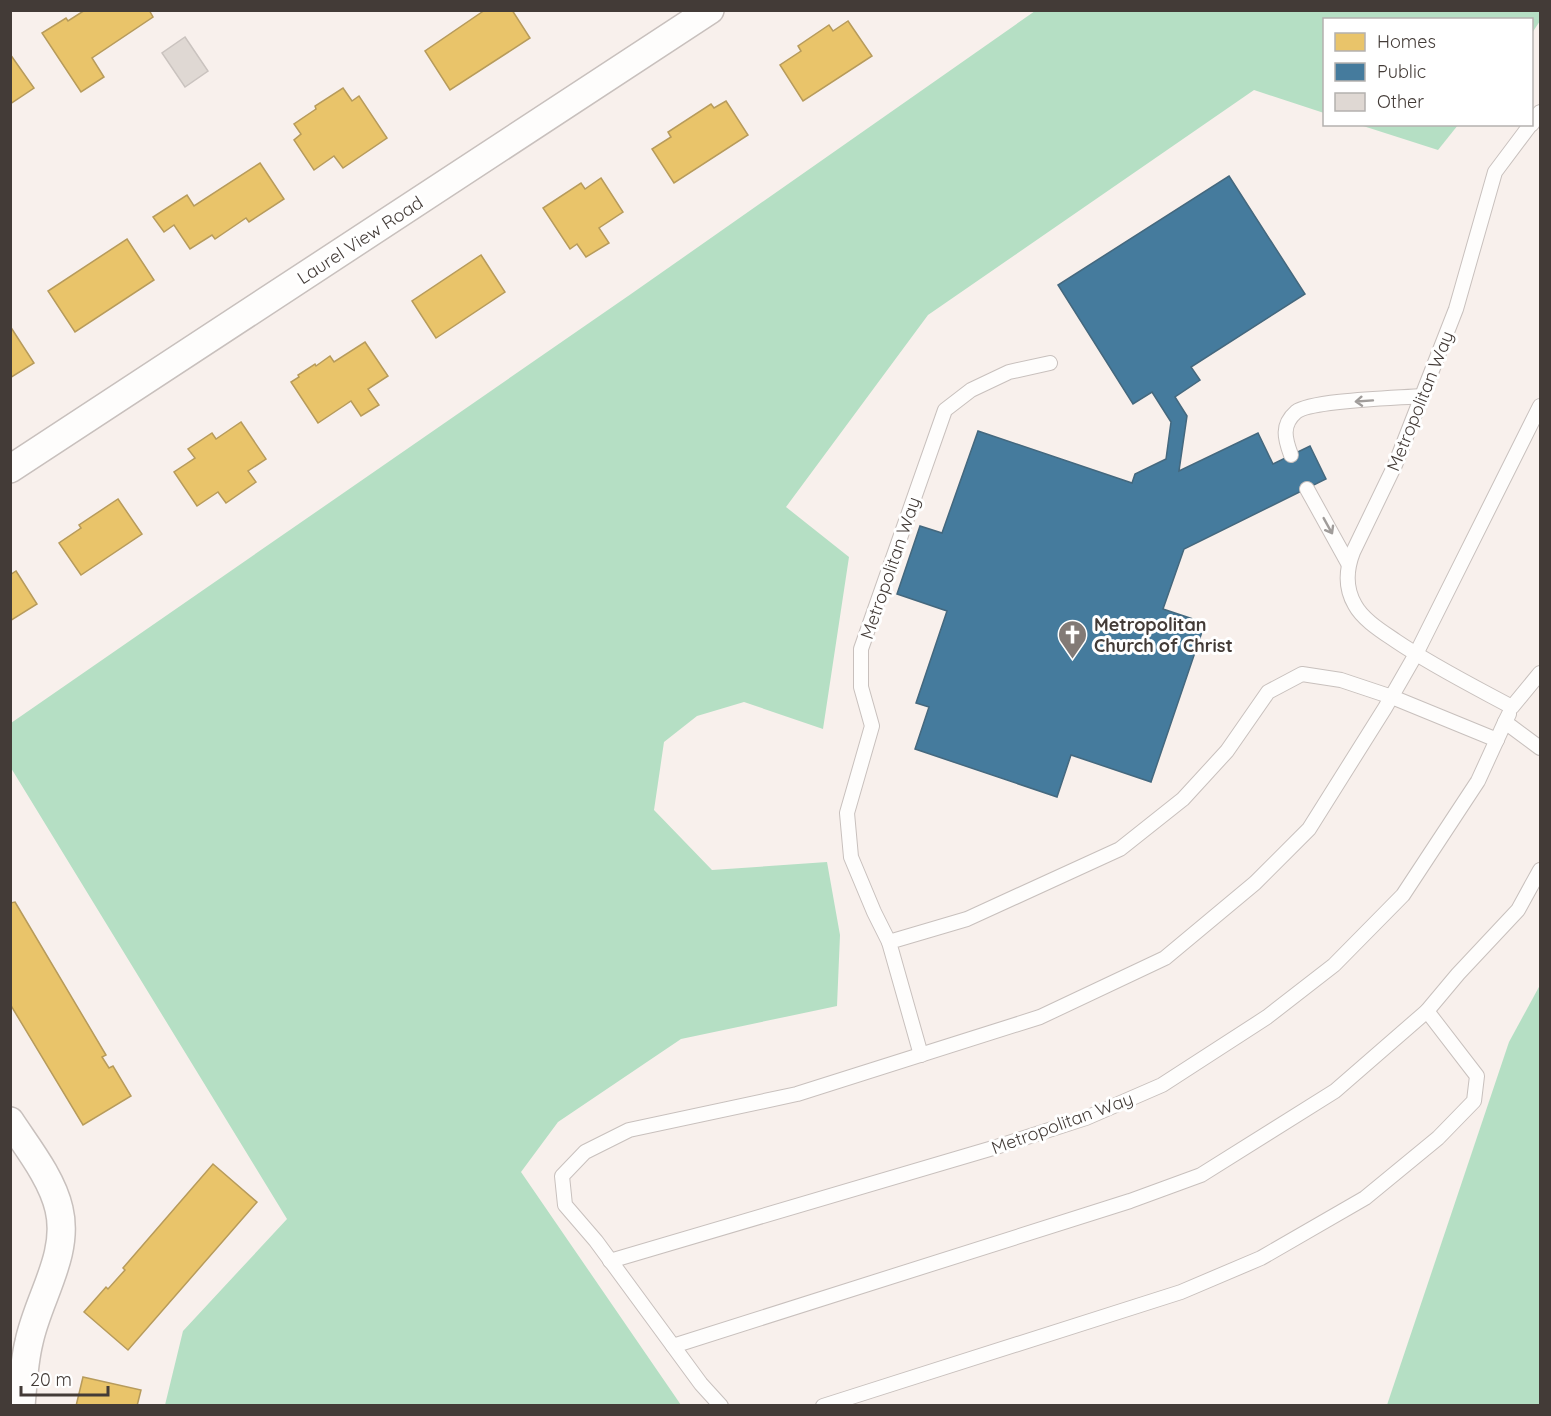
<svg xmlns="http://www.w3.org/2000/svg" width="1551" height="1416" font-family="Quicksand,sans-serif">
  <rect width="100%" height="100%" fill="#f8f0ec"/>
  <!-- forest -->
  <g fill="#b5dfc4">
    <polygon points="1035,11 1540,10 1540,21 1532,33 1532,20 1324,20 1324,113 1254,90 928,315 786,507 849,557 823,729 744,702 697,716 664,742 654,810 712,870 827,862 840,935 837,1006 681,1039 558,1122 521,1172 681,1405 165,1405 183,1331 287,1219 11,768 11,723 631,294"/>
    <polygon points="1360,125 1458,125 1438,150"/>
    <polygon points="1540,985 1540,1405 1387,1405 1509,1042"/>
  </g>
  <!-- homes -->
  <g fill="#e9c46a" stroke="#b79b5b" stroke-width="1.5">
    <polygon points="85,10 149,10 153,17 92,58 104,77 81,92 42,33 66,18 68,21"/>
    <polygon points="485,10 512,10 530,38 450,90 425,51"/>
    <polygon points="848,21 872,56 803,101 780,65 801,51 798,46 829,25 833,31"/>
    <polygon points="10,54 34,88 10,104"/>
    <polygon points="343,88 352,101 359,96 387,138 343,168 334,156 314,170 294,140 301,134 294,124 316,109 315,106"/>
    <polygon points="726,101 748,135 674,183 652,149 671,137 668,132 711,104 714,108"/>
    <polygon points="260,163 284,199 249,222 246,218 215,239 212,235 190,249 174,225 164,232 153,217 187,195 194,206"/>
    <polygon points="601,178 623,212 599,228 609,243 586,257 577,244 570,249 543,208 581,183 585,189"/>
    <polygon points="127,239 154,280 75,332 48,291"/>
    <polygon points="481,255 505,292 436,338 412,301"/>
    <polygon points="10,326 34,363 10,378"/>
    <polygon points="365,342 388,376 368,389 379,405 361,416 351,401 318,423 291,382 299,377 298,375 315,364 316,366 330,356 334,362"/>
    <polygon points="241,422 266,459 248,471 256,482 226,503 218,492 197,506 174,472 195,458 188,449 212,433 216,439"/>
    <polygon points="118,499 142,534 81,575 59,543 81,528 79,525"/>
    <polygon points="16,571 37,604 10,621 10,575"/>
    <polygon points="15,902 106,1055 102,1057 109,1068 113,1066 131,1096 83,1125 10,1004 10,903"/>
    <polygon points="213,1164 257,1202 128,1350 84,1312 106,1287 108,1289 125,1270 123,1268"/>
    <polygon points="83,1377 141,1390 137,1406 76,1406"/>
  </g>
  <!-- public -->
  <polygon fill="#457b9d" stroke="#44687e" stroke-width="1.5" points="1229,176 1305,294 1191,367 1200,380 1175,397 1187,416 1179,471 1258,433 1273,464 1310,446 1326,479 1184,549 1163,609 1205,623 1151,782 1071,755 1057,797 915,749 929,707 916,703 947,611 897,594 920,526 942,533 978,431 1132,483 1135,474 1166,459 1171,422 1152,392 1133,404 1058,285"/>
  <!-- building -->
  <polygon fill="#dfd8d3" stroke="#cac3bf" stroke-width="1.5" points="185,37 208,71 185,87 162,53"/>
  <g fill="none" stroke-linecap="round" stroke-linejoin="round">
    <defs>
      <g id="lane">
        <path d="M1531 124 1495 172 1456 309 1395 465 1353 552C1346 570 1345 588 1355 605 1363 620 1383 632 1396 641 1433 666 1473 686 1512 707L1540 673"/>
        <polyline points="1532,124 1540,112"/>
        <path d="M1291 455C1285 439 1281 425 1296 412 1311 400 1399 398 1422 396"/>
        <polyline points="1307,489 1348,563"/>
        <polyline points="1509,714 1505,722 1540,748"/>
        <polyline points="889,942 874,912 851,857 847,813 872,726 861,687 861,649 945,410 971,390 1009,372 1050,363"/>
        <polyline points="921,1055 889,942 967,919 1120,849 1183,799 1227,751 1268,692 1302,674 1341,680 1392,697 1497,740"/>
        <polyline points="610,1261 993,1148 1086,1118 1162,1085 1267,1017 1334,965 1403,895 1478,781 1505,722"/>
        <polyline points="673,1346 1130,1201 1201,1175 1335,1091 1427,1011"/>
        <polyline points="721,1406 701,1384 596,1241 565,1205 562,1176 585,1152 629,1130 797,1094 1040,1017 1165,958 1255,883 1309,829 1385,708 1416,654 1540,406"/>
        <polyline points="823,1406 1181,1292 1261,1258 1365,1198 1438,1138 1474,1101 1477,1076 1427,1011 1458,974 1518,910 1540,870"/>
      </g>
      <g id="street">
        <polyline points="10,469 710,10"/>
        <path d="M10 1121C27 1147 52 1178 59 1209 70 1255 38 1298 29 1342 24 1362 23 1384 21 1406"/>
      </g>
    </defs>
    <!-- lane casing -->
    <use href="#lane" stroke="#c8c0bd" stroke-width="16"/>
    <!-- street casing -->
    <use href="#street" stroke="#c8c0bd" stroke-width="30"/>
    <!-- lane -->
    <use href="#lane" stroke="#fefdfc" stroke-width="14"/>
    <!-- street -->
    <use href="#street" stroke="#fefdfc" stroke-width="27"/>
  </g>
  <!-- one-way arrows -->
  <defs><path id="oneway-shaft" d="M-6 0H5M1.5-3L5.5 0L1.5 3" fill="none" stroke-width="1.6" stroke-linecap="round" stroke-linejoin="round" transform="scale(1.5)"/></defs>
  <g stroke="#a09c9a">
    <use href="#oneway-shaft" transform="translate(1364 401) rotate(176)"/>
    <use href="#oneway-shaft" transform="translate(1328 526) rotate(61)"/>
  </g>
  <!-- icons -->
  <defs>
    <symbol id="church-pin" viewBox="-11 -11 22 30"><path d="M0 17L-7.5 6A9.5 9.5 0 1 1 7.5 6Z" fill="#827a76" stroke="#fff"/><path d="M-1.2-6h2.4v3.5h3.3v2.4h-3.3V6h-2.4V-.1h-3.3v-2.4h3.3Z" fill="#fff"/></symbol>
  </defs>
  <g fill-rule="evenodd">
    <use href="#church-pin" x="1056" y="618" width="33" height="45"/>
  </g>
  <g text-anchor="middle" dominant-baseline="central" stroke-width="6" stroke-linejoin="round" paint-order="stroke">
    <!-- street labels -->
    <g font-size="18" fill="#433b37" stroke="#fff">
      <text transform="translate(360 240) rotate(-33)">Laurel View Road</text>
      <text transform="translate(1420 401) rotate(-68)">Metropolitan Way</text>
      <text transform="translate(890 568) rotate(-71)">Metropolitan Way</text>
      <text transform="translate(1062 1123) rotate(-20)">Metropolitan Way</text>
    </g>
    <!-- poi labels -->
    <g font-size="18" font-weight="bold" fill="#433b37" stroke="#fff" text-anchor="start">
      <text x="1094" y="624">Metropolitan<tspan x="1094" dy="21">Church of Christ</tspan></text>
    </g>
  </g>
  <!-- border -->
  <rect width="1551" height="1416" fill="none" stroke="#433b37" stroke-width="24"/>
  <!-- legend -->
  <rect x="1323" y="18" width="210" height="108" fill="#ffffff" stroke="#b4b1af" stroke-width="1.5"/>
  <rect x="1335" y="33" width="30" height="18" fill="#e9c46a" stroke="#b4b1af" stroke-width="1.5"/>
  <text x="1377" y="48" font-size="18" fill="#433b37">Homes</text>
  <rect x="1335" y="63" width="30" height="18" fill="#457b9d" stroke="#b4b1af" stroke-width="1.5"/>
  <text x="1377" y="78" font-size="18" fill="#433b37">Public</text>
  <rect x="1335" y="93" width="30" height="18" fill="#dfd8d3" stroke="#b4b1af" stroke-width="1.5"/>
  <text x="1377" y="108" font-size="18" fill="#433b37">Other</text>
  <!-- scale -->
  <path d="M21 1386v9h87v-9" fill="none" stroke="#433b37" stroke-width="3"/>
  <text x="30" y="1386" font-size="18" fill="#433b37" stroke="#ffffff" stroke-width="4.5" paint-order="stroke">20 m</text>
</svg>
